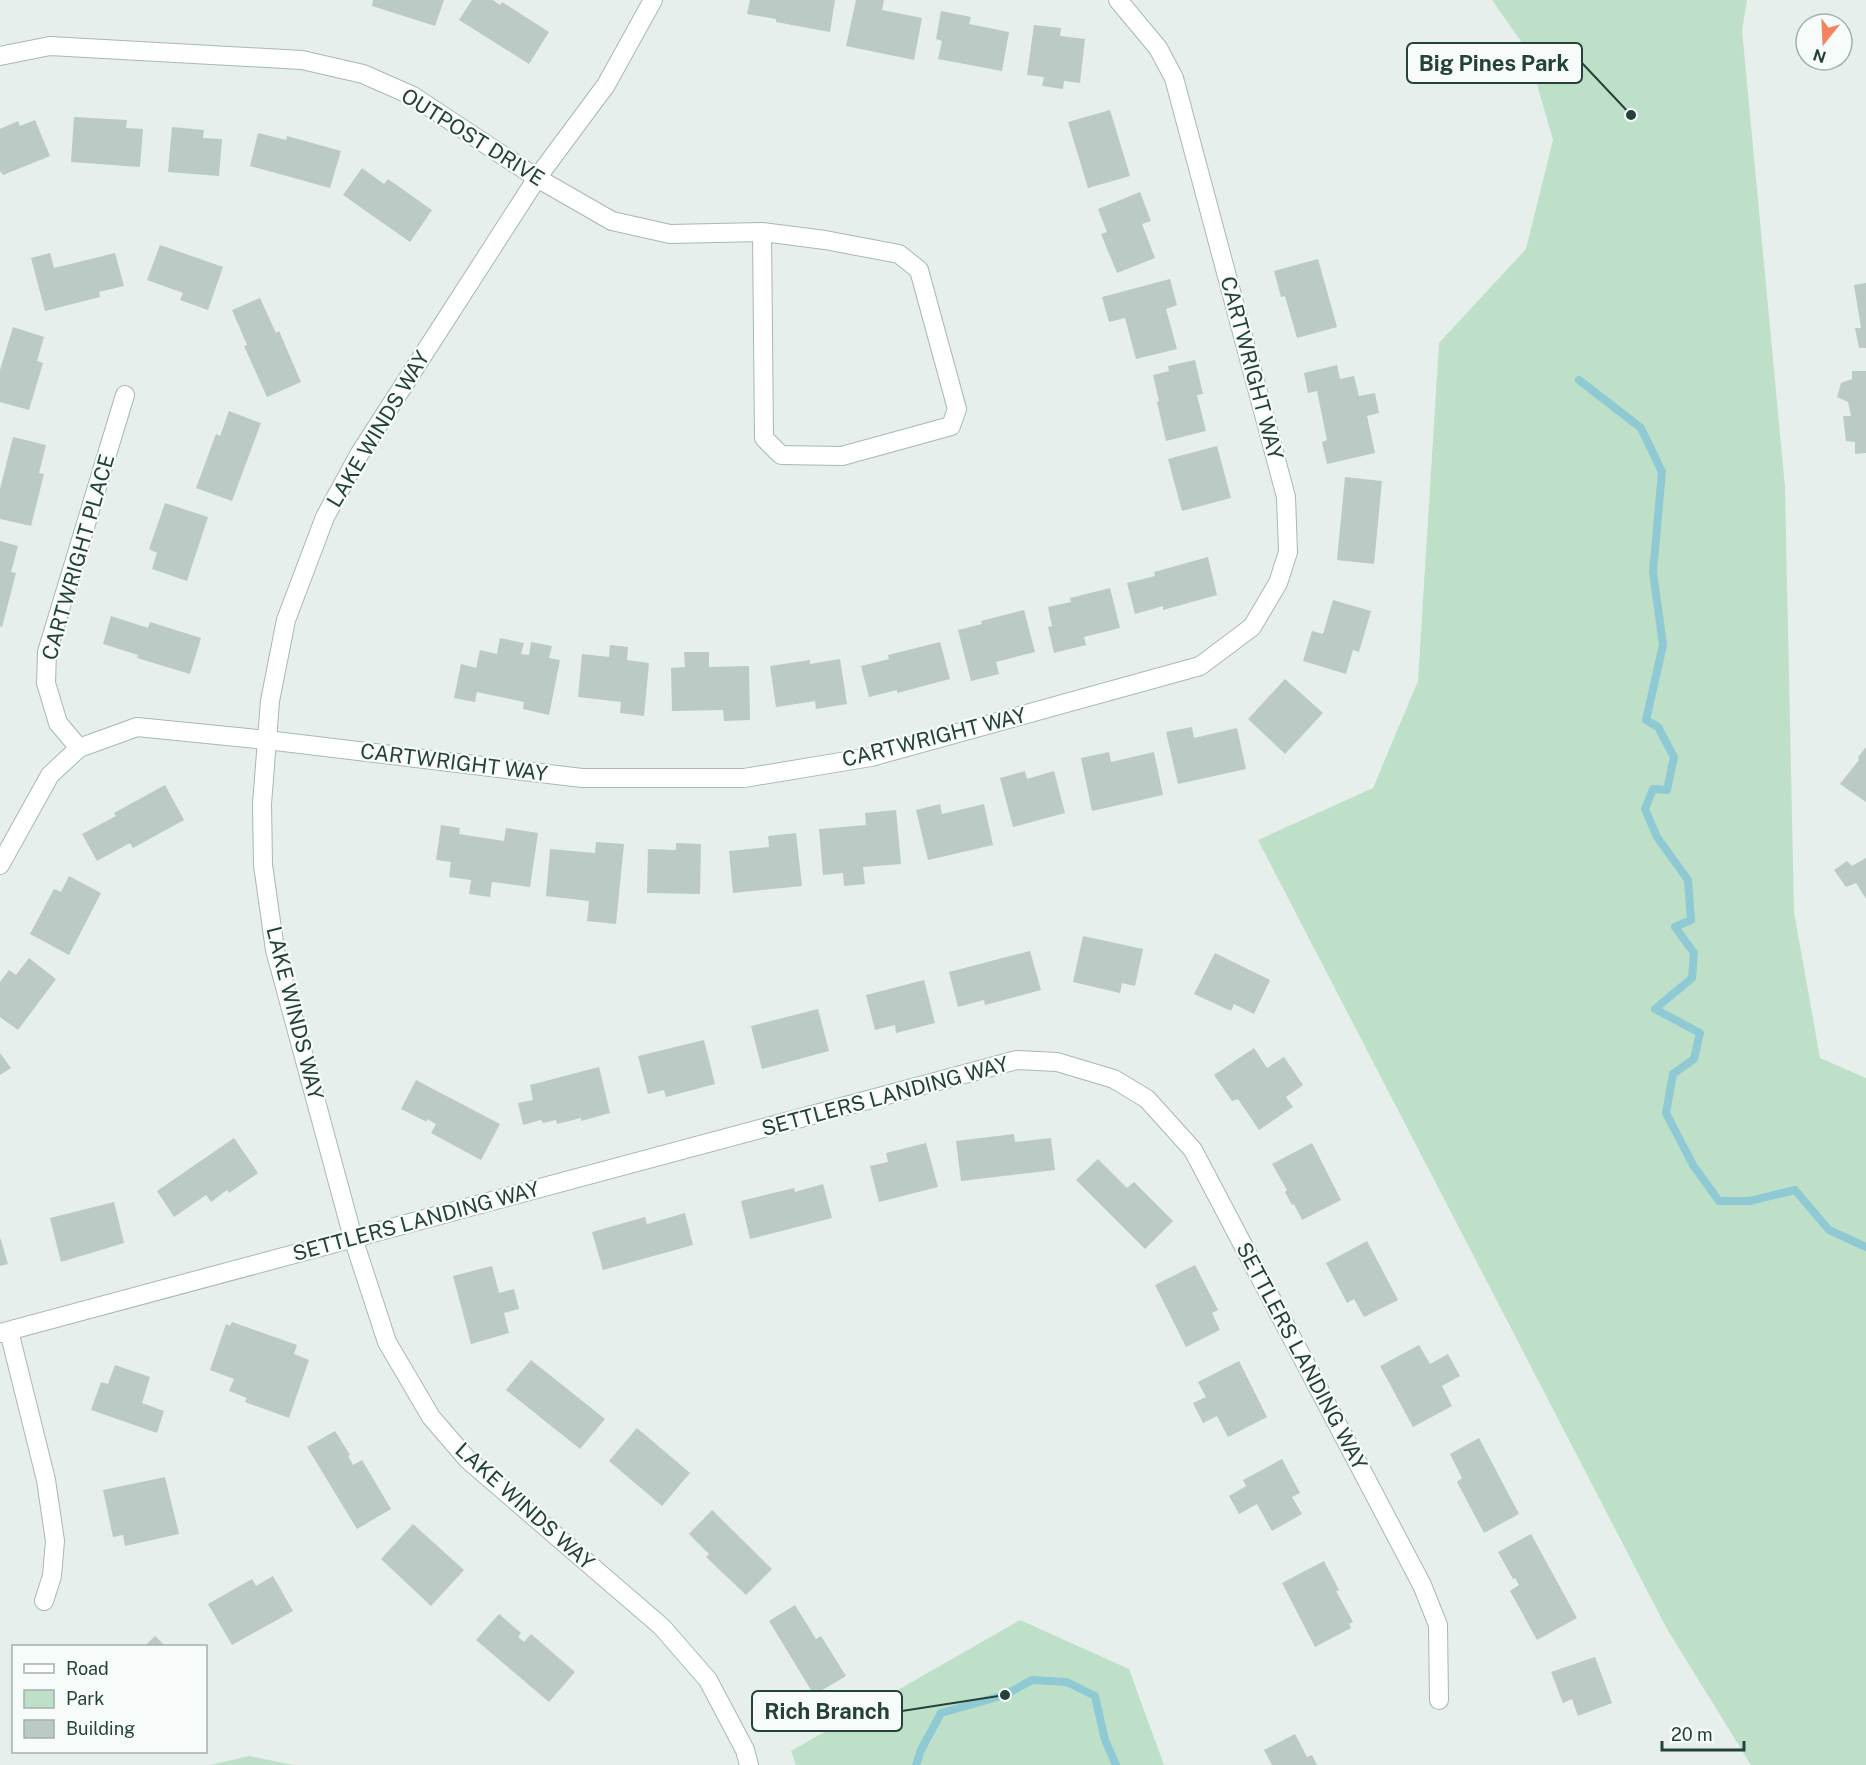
<svg xmlns="http://www.w3.org/2000/svg" width="1866" height="1765" font-family="'Public Sans',sans-serif">
  <rect width="100%" height="100%" fill="#e6efeb"/>
  <!-- green -->
  <g fill="#bfe0c8">
    <polygon points="1492,0 1747,0 1742,30 1785,487 1794,912 1820,1058 1866,1078 1866,1765 1751,1765 1667,1629 1258,840 1373,788 1418,681 1439,343 1526,249 1553,140 1527,50"/>
    <polygon points="1020,1620 1129,1669 1164,1765 796,1765 791,1751"/>
    <polygon points="249,1756 294,1765 210,1765"/>
  </g>
  <g fill="none" stroke-linecap="round" stroke-linejoin="round">
    <!-- stream -->
    <g stroke="#8ec9d4" stroke-width="8">
      <polyline points="1579,380 1641,428 1662,472 1653,572 1663,645 1646,720 1658,727 1674,757 1667,790 1653,789 1645,809 1657,837 1688,880 1691,920 1675,927 1694,953 1692,978 1655,1009 1700,1033 1694,1059 1673,1074 1666,1113 1693,1165 1719,1201 1750,1201 1795,1190 1829,1230 1866,1247"/>
      <polyline points="916,1765 921,1750 941,1713 1005,1695 1032,1680 1067,1682 1095,1696 1105,1740 1116,1765"/>
    </g>
  </g>
  <!-- building -->
  <g fill="#bbcac4">
    <polygon points="373,0 444,0 435,26 372,6"/>
    <polygon points="472,0 493,0 500,5 502,2 549,32 529,64 459,20"/>
    <polygon points="750,0 835,0 830,32 776,22 776,19 747,14"/>
    <polygon points="856,0 884,0 882,10 922,18 914,60 846,46"/>
    <polygon points="941,11 971,17 969,24 1009,32 1002,71 938,59 942,41 936,39"/>
    <polygon points="1034,25 1061,28 1060,36 1085,39 1080,83 1064,81 1063,89 1042,86 1044,77 1027,75"/>
    <polygon points="1110,110 1130,176 1088,188 1068,122"/>
    <polygon points="74,117 127,120 126,128 143,129 140,167 71,162"/>
    <polygon points="35,120 50,156 3,175 0,171 0,129 18,121 20,126"/>
    <polygon points="172,127 204,130 203,138 222,139 219,176 168,172"/>
    <polygon points="258,133 286,140 287,136 341,151 330,188 250,166"/>
    <polygon points="362,168 384,184 388,179 432,210 410,242 343,195"/>
    <polygon points="1140,192 1151,221 1142,224 1155,258 1117,273 1101,234 1107,232 1098,209"/>
    <polygon points="160,245 223,267 208,310 180,300 183,293 147,280"/>
    <polygon points="50,253 54,268 115,253 124,286 99,292 100,297 45,311 31,258"/>
    <polygon points="1318,259 1337,327 1297,338 1285,296 1281,297 1274,271"/>
    <polygon points="1170,279 1177,305 1166,309 1177,349 1136,359 1125,318 1109,322 1102,297"/>
    <polygon points="1866,283 1866,348 1859,348 1855,328 1861,328 1854,285"/>
    <polygon points="260,298 276,333 279,331 301,382 267,397 244,346 247,345 232,310"/>
    <polygon points="13,327 44,337 37,361 43,363 29,410 0,402 0,370"/>
    <polygon points="1195,360 1203,394 1197,395 1206,431 1166,441 1157,402 1159,401 1153,375 1169,371 1168,366"/>
    <polygon points="1337,365 1340,379 1354,376 1359,396 1375,393 1379,413 1367,416 1375,453 1327,464 1322,442 1327,440 1317,391 1308,393 1304,373"/>
    <polygon points="1852,371 1866,371 1866,453 1855,454 1855,442 1846,441 1843,416 1851,416 1848,402 1837,397 1841,383 1852,379"/>
    <polygon points="229,411 261,423 232,501 196,488 216,434 220,436"/>
    <polygon points="13,437 46,445 39,473 44,474 31,526 0,519 0,489"/>
    <polygon points="1217,446 1231,498 1182,511 1168,459"/>
    <polygon points="1345,477 1382,481 1374,564 1337,560"/>
    <polygon points="165,503 208,517 187,581 152,569 157,553 149,549"/>
    <polygon points="0,541 18,546 11,572 16,573 2,627 0,626"/>
    <polygon points="1208,557 1217,595 1163,610 1163,606 1135,614 1127,583 1155,576 1154,572"/>
    <polygon points="1110,588 1120,628 1084,637 1086,645 1054,653 1048,627 1052,626 1048,607 1071,602 1070,598"/>
    <polygon points="1333,600 1371,611 1359,652 1353,650 1346,674 1303,661 1312,631 1323,634"/>
    <polygon points="1024,610 1035,652 996,662 999,674 971,681 958,630 982,624 981,621"/>
    <polygon points="111,616 148,628 150,622 201,638 190,674 137,658 138,655 103,644"/>
    <polygon points="500,638 524,643 521,654 529,655 531,642 552,646 549,658 560,660 549,715 523,709 524,702 477,692 475,702 454,698 461,664 476,668 480,650 497,654"/>
    <polygon points="940,642 950,679 897,693 897,690 869,697 861,666 889,659 888,655"/>
    <polygon points="610,645 628,647 627,660 649,663 644,716 620,713 621,702 578,697 582,654 609,657"/>
    <polygon points="684,652 709,652 709,667 749,666 750,720 724,721 723,710 672,711 671,668 685,667"/>
    <polygon points="840,659 847,704 816,709 815,701 776,707 770,666 810,660 810,664"/>
    <polygon points="1285,679 1323,713 1285,754 1248,719"/>
    <polygon points="1192,727 1194,738 1237,728 1246,769 1178,784 1166,732"/>
    <polygon points="1866,747 1866,802 1840,784 1859,760 1858,757"/>
    <polygon points="1109,752 1111,762 1154,752 1163,795 1092,811 1081,758"/>
    <polygon points="1025,771 1027,779 1054,771 1065,813 1013,827 1000,778"/>
    <polygon points="165,785 184,820 133,848 130,843 97,861 82,834 116,816 114,813"/>
    <polygon points="940,804 942,814 984,804 993,845 928,860 916,810"/>
    <polygon points="896,810 901,864 863,867 865,884 844,886 843,873 823,875 819,829 866,825 865,813"/>
    <polygon points="441,825 460,828 459,834 504,841 506,828 538,833 530,887 492,882 490,897 469,894 471,880 449,877 451,862 436,860"/>
    <polygon points="796,833 802,886 733,893 729,851 769,847 768,836"/>
    <polygon points="596,842 624,844 616,924 587,921 589,901 546,896 550,849 595,853"/>
    <polygon points="676,843 701,844 700,894 647,893 648,849 676,850"/>
    <polygon points="1866,858 1866,899 1856,883 1846,887 1834,870 1847,861 1852,866"/>
    <polygon points="69,876 101,893 69,955 30,934 54,889 61,892"/>
    <polygon points="1083,936 1143,949 1135,986 1122,983 1120,993 1073,982"/>
    <polygon points="1030,951 1041,990 985,1005 984,1000 958,1007 949,972"/>
    <polygon points="1215,953 1270,980 1254,1014 1234,1004 1231,1011 1194,994"/>
    <polygon points="29,958 56,979 18,1030 0,1017 0,982 9,970 16,975"/>
    <polygon points="924,980 935,1023 896,1033 895,1025 875,1030 866,995"/>
    <polygon points="818,1009 829,1051 762,1069 751,1026"/>
    <polygon points="704,1040 715,1084 666,1097 664,1090 648,1094 638,1056"/>
    <polygon points="1254,1048 1267,1068 1284,1057 1303,1085 1286,1097 1293,1107 1259,1130 1238,1099 1232,1101 1214,1075"/>
    <polygon points="0,1053 11,1068 0,1075"/>
    <polygon points="599,1067 610,1113 581,1121 581,1118 557,1124 556,1120 543,1123 541,1120 523,1125 518,1103 533,1100 530,1085"/>
    <polygon points="416,1080 500,1124 481,1160 431,1133 436,1124 427,1119 427,1122 401,1109"/>
    <polygon points="1014,1134 1015,1142 1051,1138 1055,1170 961,1181 956,1141"/>
    <polygon points="234,1138 258,1173 229,1193 227,1190 211,1202 206,1195 174,1217 157,1191"/>
    <polygon points="926,1143 938,1187 879,1202 870,1166 888,1162 886,1153"/>
    <polygon points="1312,1143 1341,1200 1302,1220 1294,1204 1292,1205 1285,1192 1287,1190 1272,1164"/>
    <polygon points="1098,1159 1127,1188 1134,1182 1173,1221 1145,1249 1076,1180"/>
    <polygon points="823,1184 832,1218 750,1239 741,1201 794,1188 795,1192"/>
    <polygon points="114,1202 124,1243 61,1262 50,1218"/>
    <polygon points="685,1213 693,1245 603,1270 592,1232 645,1217 647,1224"/>
    <polygon points="0,1237 8,1264 0,1266"/>
    <polygon points="1367,1241 1398,1300 1364,1317 1354,1299 1347,1303 1326,1263"/>
    <polygon points="1195,1265 1218,1310 1212,1313 1220,1330 1186,1347 1155,1285"/>
    <polygon points="492,1266 499,1293 514,1289 519,1309 504,1313 509,1333 471,1344 453,1276"/>
    <polygon points="232,1322 297,1345 294,1354 309,1360 289,1418 245,1402 247,1398 229,1391 234,1379 210,1370 226,1324 230,1326"/>
    <polygon points="1419,1345 1430,1364 1448,1354 1460,1376 1442,1386 1452,1406 1413,1427 1380,1366"/>
    <polygon points="531,1360 605,1419 580,1449 506,1390"/>
    <polygon points="1239,1361 1267,1417 1228,1437 1217,1416 1203,1423 1193,1403 1206,1397 1198,1382"/>
    <polygon points="115,1365 150,1377 142,1403 164,1411 157,1433 91,1410 101,1382 108,1384"/>
    <polygon points="637,1428 690,1473 662,1506 609,1461"/>
    <polygon points="335,1431 350,1455 348,1456 353,1465 362,1460 391,1509 357,1529 307,1447"/>
    <polygon points="1479,1438 1519,1514 1484,1533 1457,1482 1462,1478 1450,1454"/>
    <polygon points="1282,1459 1300,1493 1292,1497 1302,1514 1272,1531 1257,1504 1239,1514 1229,1496 1246,1486 1243,1480"/>
    <polygon points="165,1477 179,1534 125,1546 123,1535 113,1537 103,1490"/>
    <polygon points="712,1510 772,1569 746,1595 706,1557 709,1554 689,1534"/>
    <polygon points="413,1524 464,1570 431,1606 381,1559"/>
    <polygon points="1531,1534 1577,1618 1537,1640 1510,1591 1519,1585 1515,1578 1513,1579 1498,1552"/>
    <polygon points="1324,1561 1339,1590 1336,1591 1353,1622 1349,1624 1351,1628 1315,1647 1282,1583"/>
    <polygon points="273,1576 293,1611 232,1645 208,1604 252,1579 256,1586"/>
    <polygon points="795,1605 816,1639 821,1636 846,1676 814,1695 769,1621"/>
    <polygon points="499,1614 521,1633 518,1637 524,1642 531,1634 575,1672 549,1702 476,1640"/>
    <polygon points="155,1636 165,1646 145,1646"/>
    <polygon points="1595,1657 1612,1703 1578,1716 1572,1699 1563,1703 1551,1672"/>
    <polygon points="1295,1734 1307,1757 1312,1755 1317,1765 1272,1765 1264,1750"/>
  </g>
  <g fill="none" stroke-linecap="round" stroke-linejoin="round">
    <defs>
      <g id="minor">
        <polyline points="653,0 606,85 537,178 360,453 325,517 286,620 270,701 262,804 263,865 275,950 353,1238 387,1342 431,1417 468,1460 662,1627 708,1680 745,1750 749,1765"/>
        <polyline points="0,56 50,46 302,60 363,74 413,96 537,178 612,221 670,234 762,232 825,240 899,254 919,270 957,409 951,426 842,456 781,455 764,438 762,232"/>
        <polyline points="79,748 58,723 46,683 47,652 125,395"/>
        <polyline points="0,865 50,775 79,748 137,727 267,740 582,778 744,778 871,757 1200,666 1252,627 1278,583 1288,552 1286,497 1174,78 1158,48 1118,0"/>
        <polyline points="9,1331 46,1480 55,1541 52,1576 44,1601"/>
        <polyline points="0,1333 1017,1060 1057,1062 1114,1079 1147,1099 1193,1150 1422,1585 1438,1625 1439,1700"/>
      </g>
    </defs>
    <!-- minor casing -->
    <use href="#minor" stroke="#a8b8b2" stroke-width="20"/>
    <!-- minor -->
    <use href="#minor" stroke="#fff" stroke-width="18"/>
  </g>
  <g text-anchor="middle" dominant-baseline="central" stroke-width="4.5" stroke-linejoin="round" paint-order="stroke">
    <!-- street labels -->
    <g font-size="21" fill="#24423a" stroke="#f7fbf9">
      <text transform="translate(473 137) rotate(32)">OUTPOST DRIVE</text>
      <text transform="translate(1252 368) rotate(75)">CARTWRIGHT WAY</text>
      <text transform="translate(378 429) rotate(-59)">LAKE WINDS WAY</text>
      <text transform="translate(78 557) rotate(-74)">CARTWRIGHT PLACE</text>
      <text transform="translate(934 737) rotate(-14)">CARTWRIGHT WAY</text>
      <text transform="translate(454 762) rotate(7)">CARTWRIGHT WAY</text>
      <text transform="translate(295 1013) rotate(76)">LAKE WINDS WAY</text>
      <text transform="translate(885 1096) rotate(-15)">SETTLERS LANDING WAY</text>
      <text transform="translate(416 1221) rotate(-15)">SETTLERS LANDING WAY</text>
      <text transform="translate(1302 1356) rotate(62)">SETTLERS LANDING WAY</text>
      <text transform="translate(525 1506) rotate(42)">LAKE WINDS WAY</text>
    </g>
  </g>
  <!-- callouts -->
  <path fill="none" stroke="#24423a" stroke-width="2" d="M1631 115L1582 63M1005 1695L902 1711"/>
  <g fill="#24423a" stroke="#f7fbf9" stroke-width="2">
    <circle cx="1631" cy="115" r="6"/>
    <circle cx="1005" cy="1695" r="6"/>
  </g>
  <g fill="#f7fbf9" stroke="#24423a" stroke-width="2">
    <rect x="1407" y="43" width="175" height="40" rx="6"/>
    <rect x="752" y="1691" width="150" height="40" rx="6"/>
  </g>
  <g font-size="22" text-anchor="middle" font-weight="bold" fill="#24423a">
    <text x="1494" y="71">Big Pines Park</text>
    <text x="827" y="1719">Rich Branch</text>
  </g>
  <!-- legend -->
  <rect x="12" y="1645" width="195" height="108" fill="#f7fbf9" stroke="#a3b1ad" stroke-width="1.5"/>
  <rect x="24" y="1664" width="30" height="9" fill="#ffffff" stroke="#a3b1ad" stroke-width="1.5"/>
  <text x="66" y="1675" font-size="18" fill="#24423a">Road</text>
  <rect x="24" y="1690" width="30" height="18" fill="#bfe0c8" stroke="#a3b1ad" stroke-width="1.5"/>
  <text x="66" y="1705" font-size="18" fill="#24423a">Park</text>
  <rect x="24" y="1720" width="30" height="18" fill="#bbcac4" stroke="#a3b1ad" stroke-width="1.5"/>
  <text x="66" y="1735" font-size="18" fill="#24423a">Building</text>
  <!-- north arrow -->
  <g transform="translate(1824 42) rotate(198)"><circle r="28" fill="#f7fbf9" stroke="#a3b1ad" stroke-width="1.5"/>
  <path d="M0-4.5L10 22L0 15L-10 22Z" fill="#f4845f"/>
  <text y="-9" font-size="16" font-weight="bold" text-anchor="middle" fill="#24423a">N</text>
  </g>
  <!-- scale -->
  <path d="M1662 1741v9h82v-9" fill="none" stroke="#24423a" stroke-width="3"/>
  <text x="1671" y="1741" font-size="18" fill="#24423a" stroke="#f7fbf9" stroke-width="4.5" paint-order="stroke">20 m</text>
</svg>
